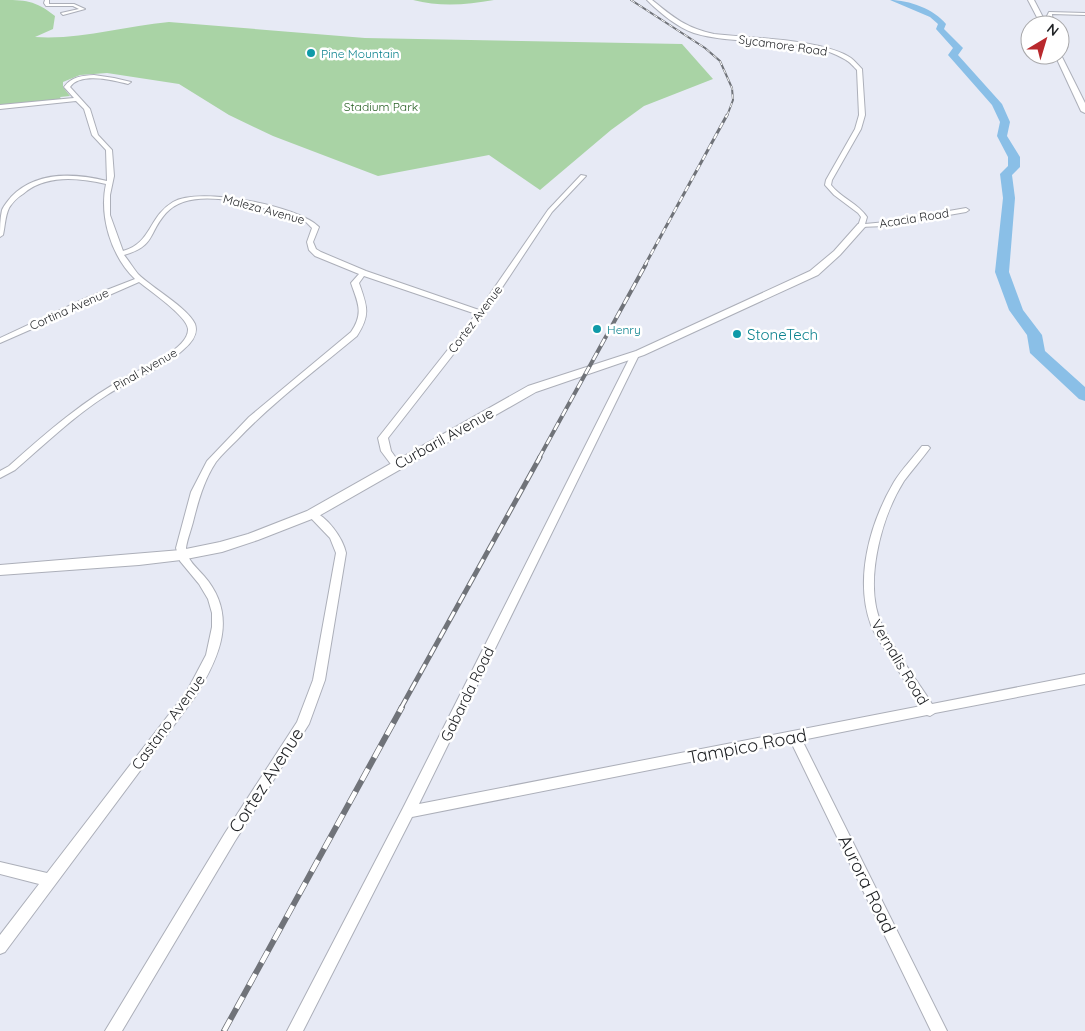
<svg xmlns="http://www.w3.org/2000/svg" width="1085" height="1031" font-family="Quicksand,sans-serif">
  <rect width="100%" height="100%" fill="#e7eaf5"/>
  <!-- green -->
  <g fill="#a9d3a5">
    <path d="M0 0C25 0 35 0 55 16L53 29 35 37C81 40 124 26 169 22L365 38 682 44 713 79 644 106 611 130 540 190 489 155 378 176 273 136 229 115 179 84 107 73 80 75 63 82V87L70 96 60 97 62 100 0 105Z"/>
    <path d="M413 0H494C466 5 440 7 413 0Z"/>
  </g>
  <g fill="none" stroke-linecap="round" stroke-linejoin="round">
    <!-- river -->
    <path fill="#8abfe7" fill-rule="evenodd" d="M890 0C909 0 934 9 946 24L944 29 963 48 958 55 1002 104 1010 122 1007 136 1020 157V167L1012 175 1015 198 1009 272 1023 310 1042 335 1045 351 1085 387V401L1079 399 1030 353 1027 335 1009 310 995 272 1003 198 1000 174 1008 166V157L997 136 1000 122 992 105 948 55 953 48 936 29 938 24 930 17Z"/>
    <defs>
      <g id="street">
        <polygon points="45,0 49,0 49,4 74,4 85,9 63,15 61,13 79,9 73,6 46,6 44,3"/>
        <path d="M647 0H652C673 17 686 28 714 34 749 38 823 39 851 58 855 61 858 65 862 69L865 115 861 129 832 180 831 185C841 198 858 203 867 217L865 224 886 222 966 208 969 210 966 212 886 226 859 227 858 226 861 217 858 213 834 195 825 185 826 180 855 129 859 115 857 70C854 67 850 62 846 60 806 35 739 47 694 33 677 27 660 13 647 0Z"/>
        <polygon points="1049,12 1085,13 1085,15 1052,14 1053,23 1041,24 1041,22 1048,21 1047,16"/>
        <path d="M94 75 114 78 131 82 128 84C113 80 80 72 70 87L90 109 98 135 112 150 114 176 110 195V215L123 251C152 243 148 217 173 202 199 186 299 206 319 227L313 242 316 249 321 252 366 271 479 310 548 210 581 175 586 176 552 212 484 315 388 438 391 451 401 465 399 467H393L381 451 378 438 476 314 364 276 359 283C367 306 371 314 357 336 316 370 273 402 237 440 230 447 222 454 216 462 204 480 198 502 193 522 191 530 187 540 186 548 186 559 197 568 204 576 239 616 219 658 195 697L5 952 0 954V935L39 884 0 874V862L47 873 187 691 206 655 212 627V613L208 599 199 584 180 561 176 548 191 492 207 461 249 417 351 332C364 313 358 303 351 283L359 274 315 256 309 250 307 242 312 228 305 221C269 210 195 181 166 213 148 233 156 246 124 255 129 261 133 268 138 274 152 288 187 307 195 324 199 335 190 344 183 350 161 370 131 379 107 395 74 416 45 444 15 470L0 478V471L9 466C47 432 85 399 130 375 145 367 189 348 188 329 187 316 150 291 139 282L0 343V338L86 298 135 279C111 256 99 216 106 184 79 178 46 174 23 194 18 197 12 203 9 208 5 216 5 227 3 235L0 237C0 228 0 219 2 210 4 205 8 201 11 197 36 171 75 173 107 181L106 150 92 135 84 109 76 101 0 109V105L74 98 64 87C72 76 82 76 94 75Z"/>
        <path d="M632 353H635L639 355 419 804 921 706C909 688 898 670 886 651 881 643 874 634 871 625 854 579 870 523 894 482 902 469 913 458 922 446H928L930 448C922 459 912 470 904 481 881 517 862 587 883 627 897 654 916 679 932 704L1085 674V684L935 713 930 716 927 715 802 740 947 1031H931L791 742 412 817 303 1031H287L403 808Z"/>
        <path d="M312 511C327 516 343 538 346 553L325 680 309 724 235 841 122 1031H105L225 833 297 722 313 680 336 553 330 538 307 514Z"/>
      </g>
      <g id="secondary">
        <polygon points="1028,0 1034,0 1047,25 1041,25"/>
        <polygon points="1060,53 1085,103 1085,113 1081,111 1055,55"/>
        <polygon points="861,223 866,226 864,228 840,255 818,275 644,355 536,392 317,517 258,540 222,552 181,560 139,565 0,575 0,565 181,550 220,542 248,534 307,511 528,386 636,351 810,271 834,251 858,224"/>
      </g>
    </defs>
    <!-- street casing -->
    <use href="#street" stroke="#acafb9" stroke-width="2"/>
    <!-- secondary casing -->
    <use href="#secondary" stroke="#acafb9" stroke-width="2"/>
    <!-- street -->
    <use href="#street" fill="#fff" fill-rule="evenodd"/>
    <!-- secondary -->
    <use href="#secondary" fill="#fff" fill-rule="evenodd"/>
    <defs>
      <polyline id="rail-far4" points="631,0 705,48 720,61 732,88 733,100 727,116"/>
      <polyline id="rail-far3" points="645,265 727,115"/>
      <polyline id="rail-far2" points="539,458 646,264"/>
      <polyline id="rail-far1" points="401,708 540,457"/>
      <polyline id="rail" points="224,1031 402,707"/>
    </defs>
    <!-- rail-far4 casing -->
    <use href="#rail-far4" stroke="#707379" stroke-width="2"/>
    <!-- rail-far3 casing -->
    <use href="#rail-far3" stroke="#707379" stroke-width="3"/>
    <!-- rail-far2 casing -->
    <use href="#rail-far2" stroke="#707379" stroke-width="4"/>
    <!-- rail-far1 casing -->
    <use href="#rail-far1" stroke="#707379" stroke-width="5"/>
    <!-- rail casing -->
    <use href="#rail" stroke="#707379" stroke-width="6"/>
    <!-- rail-far4 -->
    <use href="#rail-far4" stroke="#fff" stroke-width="1" stroke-dasharray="4.5" stroke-linecap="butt"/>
    <!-- rail-far3 -->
    <use href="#rail-far3" stroke="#fff" stroke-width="2" stroke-dasharray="6" stroke-linecap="butt"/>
    <!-- rail-far2 -->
    <use href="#rail-far2" stroke="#fff" stroke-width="2.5" stroke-dasharray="8" stroke-linecap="butt"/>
    <!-- rail-far1 -->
    <use href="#rail-far1" stroke="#fff" stroke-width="3" stroke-dasharray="10" stroke-linecap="butt"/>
    <!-- rail -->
    <use href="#rail" stroke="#fff" stroke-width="4.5" stroke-dasharray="13" stroke-linecap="butt"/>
  </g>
  <!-- markers -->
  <g fill="#0f9aa8" stroke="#fff" stroke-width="2">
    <circle cx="311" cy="53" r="5"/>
    <circle cx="597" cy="329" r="5"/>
    <circle cx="737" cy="334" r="5"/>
  </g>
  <g text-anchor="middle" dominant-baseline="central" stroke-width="5" stroke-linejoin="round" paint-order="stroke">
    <!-- far-street labels -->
    <g font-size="12" fill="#222427" stroke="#fff">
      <text transform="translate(783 45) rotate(8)">Sycamore Road</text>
      <text transform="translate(264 209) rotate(15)">Maleza Avenue</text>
      <text transform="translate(914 218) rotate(-9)">Acacia Road</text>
      <text transform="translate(69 309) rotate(-24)">Cortina Avenue</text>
      <text transform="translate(475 319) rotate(-53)">Cortez Avenue</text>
      <text transform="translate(145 369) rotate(-30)">Pinal Avenue</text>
    </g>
    <!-- far-culture labels -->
    <g font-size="12" fill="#0d838f" stroke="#fff" text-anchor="start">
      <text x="321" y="53">Pine Mountain</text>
      <text x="607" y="329">Henry</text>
    </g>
    <!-- far-park labels -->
    <g font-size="12" fill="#296125" stroke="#fff">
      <text x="381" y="106">Stadium Park</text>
    </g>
    <!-- culture labels -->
    <g font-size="15" fill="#0d838f" stroke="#fff" text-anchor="start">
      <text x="747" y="334">StoneTech</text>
    </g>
    <!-- street labels -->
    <g font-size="15" fill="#222427" stroke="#fff">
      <text transform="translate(444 438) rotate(-29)">Curbaril Avenue</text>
      <text transform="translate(900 662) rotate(59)">Vernalis Road</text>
      <text transform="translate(467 694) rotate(-64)">Gabarda Road</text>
      <text transform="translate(168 722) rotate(-54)">Castano Avenue</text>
    </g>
    <!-- near-street labels -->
    <g font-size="18" fill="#222427" stroke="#fff">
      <text transform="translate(747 746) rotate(-11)">Tampico Road</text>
      <text transform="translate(266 780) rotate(-57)">Cortez Avenue</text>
      <text transform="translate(867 884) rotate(64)">Aurora Road</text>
    </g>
  </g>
  <!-- north arrow -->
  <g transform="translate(1045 40) rotate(38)"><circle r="24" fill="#ffffff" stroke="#a7a7a9"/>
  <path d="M0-4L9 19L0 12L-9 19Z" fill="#b9292d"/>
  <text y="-8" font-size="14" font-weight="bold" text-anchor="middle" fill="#222427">N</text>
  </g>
</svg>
